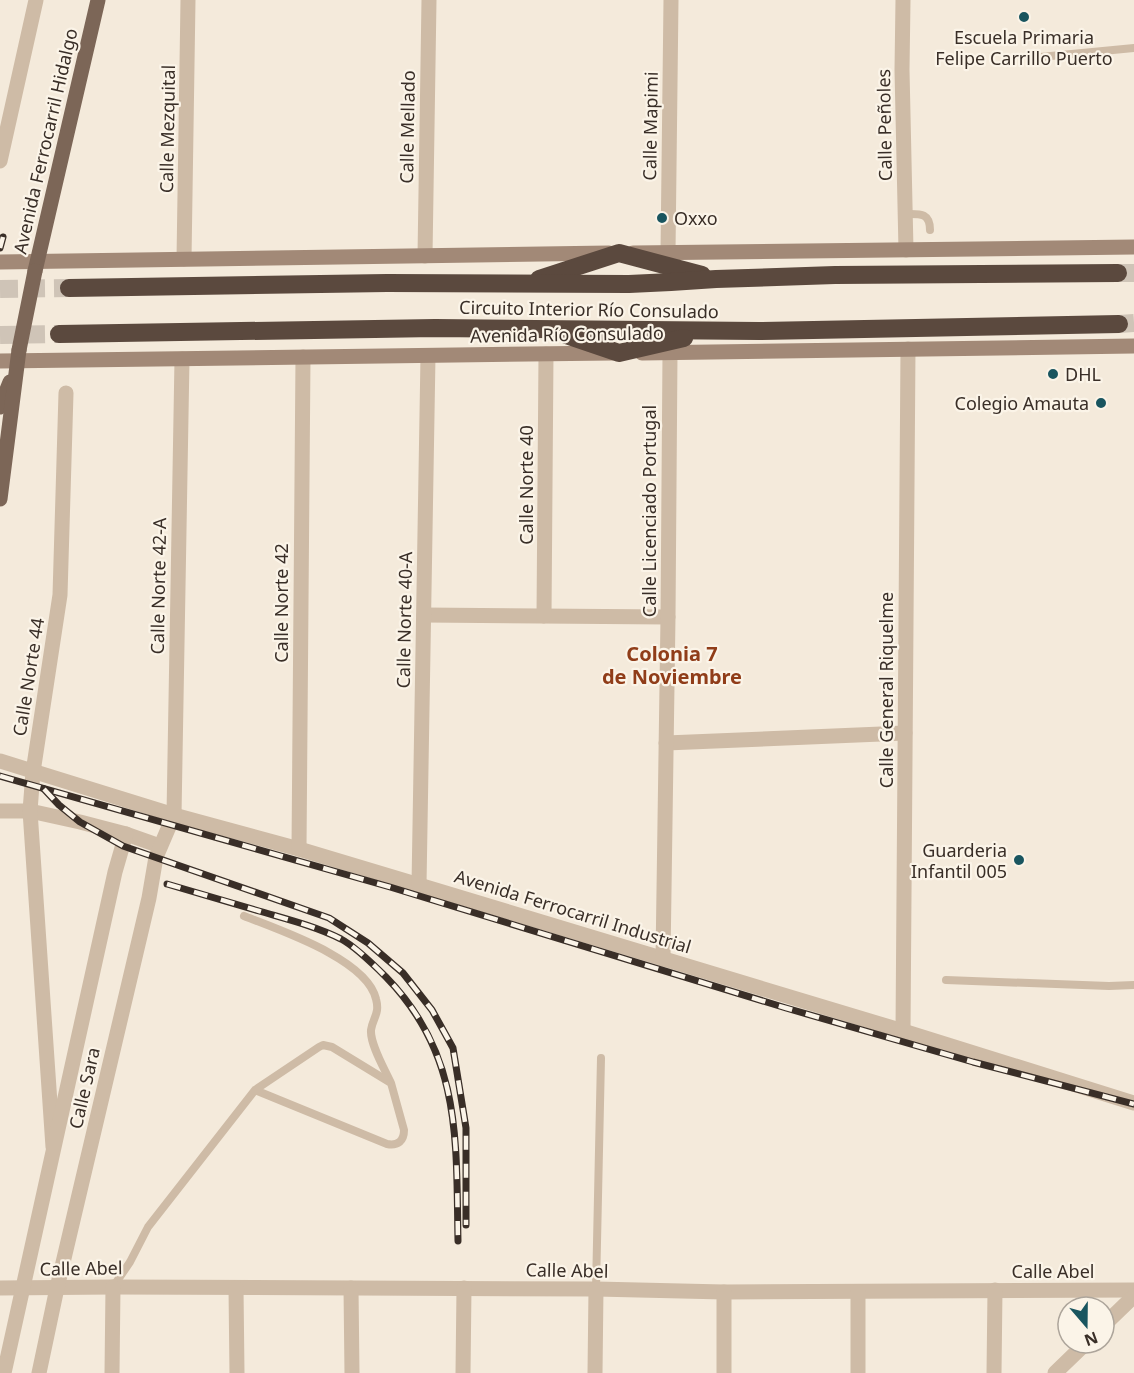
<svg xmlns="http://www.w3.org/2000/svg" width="1134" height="1373" font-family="'Noto Sans',sans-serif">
  <rect width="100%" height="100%" fill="#f4eadb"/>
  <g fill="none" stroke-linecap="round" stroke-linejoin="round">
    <!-- motorway-tunnel -->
    <g stroke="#cfc4b7" stroke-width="18" stroke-dasharray="18 9" stroke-linecap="butt">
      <polyline points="1118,273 1134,273"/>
      <polyline points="0,289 69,288"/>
      <polyline points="1119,324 1134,323"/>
      <polyline points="0,335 59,334"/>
    </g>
    <!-- service -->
    <g stroke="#cebba6" stroke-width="8">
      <polyline points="1030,58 1134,48"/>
      <path d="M905 214C919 214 930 212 930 230"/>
      <path d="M244 916C279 930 367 959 376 999 380 1014 373 1017 371 1030 370 1044 384 1068 390 1081"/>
      <polyline points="946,980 1109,986 1134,985"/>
      <path d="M113 1287 130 1262 148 1227 255 1090 319 1047 323 1045 332 1047 391 1083 404 1130C404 1141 398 1146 387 1144L255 1090"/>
      <polyline points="596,1289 601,1058"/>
    </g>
    <!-- minor -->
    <g stroke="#cebba6" stroke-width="15">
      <polyline points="903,0 902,70 906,250"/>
      <polyline points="668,252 671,0"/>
      <polyline points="425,256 429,0"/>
      <polyline points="184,259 188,0"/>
      <polyline points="424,615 668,617"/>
      <polyline points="544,616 546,354"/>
      <polyline points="666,743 905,733"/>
      <polyline points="0,761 174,815 299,849 419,885 903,1031 1134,1103"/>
      <polyline points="0,811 30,811 80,822 126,834 160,846"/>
      <polyline points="299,849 303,357"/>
      <polyline points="419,885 428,356"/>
      <polyline points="663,959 668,617 670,353"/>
      <polyline points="903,1031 908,349"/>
      <polyline points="53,1147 30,811 33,772 60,595 66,393"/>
      <polyline points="0,1288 113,1287 596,1289 724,1292 1134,1290"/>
      <polyline points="236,1288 237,1373"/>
      <polyline points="351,1288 352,1373"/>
      <polyline points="1104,1325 1134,1296"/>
      <polyline points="4,1373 115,872 126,834"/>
      <polyline points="39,1373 57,1288 149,898 156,857 174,815 182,359"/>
      <polyline points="112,1373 113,1287"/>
      <polyline points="463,1373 464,1288"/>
      <polyline points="595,1373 596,1289"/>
      <polyline points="724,1373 724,1292"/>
      <polyline points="858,1373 858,1292"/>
      <polyline points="994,1373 995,1290"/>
      <polyline points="1055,1373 1086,1343"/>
    </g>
    <!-- tertiary -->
    <polyline stroke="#cebba6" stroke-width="15" points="0,161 36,0"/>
    <!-- secondary -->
    <g stroke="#a28977" stroke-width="15">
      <polyline points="633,253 1134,247"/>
      <polyline points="0,262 609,253"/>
      <polyline points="642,353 1134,346"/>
      <polyline points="0,361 612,353"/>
    </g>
    <!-- primary -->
    <g stroke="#7c6657" stroke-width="15">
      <polyline points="35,271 98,0"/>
      <polyline points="0,407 10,382"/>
      <polyline points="0,499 19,350"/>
    </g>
    <!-- motorway -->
    <g stroke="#5b493e" stroke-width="18">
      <polyline points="539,279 619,253 702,275"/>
      <polyline points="69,288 387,283 629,284 671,282 716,279 835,275 1118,273"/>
      <polyline points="59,334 435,328 759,331 1119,324"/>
      <polyline points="566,335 619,353 684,338"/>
    </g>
    <defs>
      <g id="rail">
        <polyline points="0,248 3,237"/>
        <polyline points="0,776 390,887 786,1008 973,1062 1134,1104"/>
        <polyline points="44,789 59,805 80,822 123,846 329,918 368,943 403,973 432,1010 453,1048 466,1128 466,1225"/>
        <path d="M167 884C198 893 229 902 259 911 286 919 315 926 341 939 356 947 374 965 386 977 462 1055 456 1140 458 1241"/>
      </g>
    </defs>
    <!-- rail casing -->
    <use href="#rail" stroke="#392e27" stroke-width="7"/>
    <!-- rail -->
    <use href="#rail" stroke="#fbf4e8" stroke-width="4.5" stroke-dasharray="14" stroke-linecap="butt"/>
    <!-- primary-bridge -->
    <polyline stroke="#7c6657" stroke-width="15" points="19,350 35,271"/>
  </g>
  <!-- markers -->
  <g fill="#19555f" stroke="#fbf4e8" stroke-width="2">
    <circle cx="1024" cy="17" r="6"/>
    <circle cx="662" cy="218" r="6"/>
    <circle cx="1053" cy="374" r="6"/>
    <circle cx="1101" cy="403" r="6"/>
    <circle cx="1019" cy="860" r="6"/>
  </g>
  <g text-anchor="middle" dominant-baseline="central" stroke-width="4.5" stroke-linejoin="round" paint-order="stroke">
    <!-- poi labels -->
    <g font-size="18" fill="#392e27" stroke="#fbf4e8" text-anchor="start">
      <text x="1024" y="37" text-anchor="middle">Escuela Primaria<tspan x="1024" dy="21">Felipe Carrillo Puerto</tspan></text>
      <text x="674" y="218">Oxxo</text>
      <text x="1065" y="374">DHL</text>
      <text x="1089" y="403" text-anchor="end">Colegio Amauta</text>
      <text x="1007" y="850" text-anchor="end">Guarderia<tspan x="1007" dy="21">Infantil 005</tspan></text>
    </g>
    <!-- street labels -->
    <g font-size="18" fill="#392e27" stroke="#fbf4e8">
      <text transform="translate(884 125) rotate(-91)">Calle Peñoles</text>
      <text transform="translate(650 126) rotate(-89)">Calle Mapimi</text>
      <text transform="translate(407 127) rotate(-89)">Calle Mellado</text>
      <text transform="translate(167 129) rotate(-89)">Calle Mezquital</text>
      <text transform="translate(45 141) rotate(-77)">Avenida Ferrocarril Hidalgo</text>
      <text transform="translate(589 309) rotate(1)">Circuito Interior Río Consulado</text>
      <text transform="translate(567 334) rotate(-1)">Avenida Río Consulado</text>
      <text transform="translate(526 485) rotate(-90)">Calle Norte 40</text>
      <text transform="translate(649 511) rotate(-90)">Calle Licenciado Portugal</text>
      <text transform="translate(158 586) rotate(-89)">Calle Norte 42-A</text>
      <text transform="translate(281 603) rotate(-90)">Calle Norte 42</text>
      <text transform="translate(404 620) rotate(-89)">Calle Norte 40-A</text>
      <text transform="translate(28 677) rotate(-81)">Calle Norte 44</text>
      <text transform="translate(886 690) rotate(-90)">Calle General Riquelme</text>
      <text transform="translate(573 911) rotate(17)">Avenida Ferrocarril Industrial</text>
      <text transform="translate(84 1088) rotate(-77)">Calle Sara</text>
      <text transform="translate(81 1268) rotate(-1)">Calle Abel</text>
      <text transform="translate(567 1270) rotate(1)">Calle Abel</text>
      <text x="1053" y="1271">Calle Abel</text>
    </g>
    <!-- neighbourhood labels -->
    <g font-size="20" font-weight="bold" fill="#903d19" stroke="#fbf4e8">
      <text x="672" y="653">Colonia 7<tspan x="672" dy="23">de Noviembre</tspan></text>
    </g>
  </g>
  <!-- north arrow -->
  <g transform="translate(1086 1325) rotate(160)"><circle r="28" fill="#fbf4e8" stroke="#ada59b" stroke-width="1.5"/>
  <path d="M0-4.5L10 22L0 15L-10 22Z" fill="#19555f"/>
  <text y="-9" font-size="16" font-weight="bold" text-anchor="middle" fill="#392e27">N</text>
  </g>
</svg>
